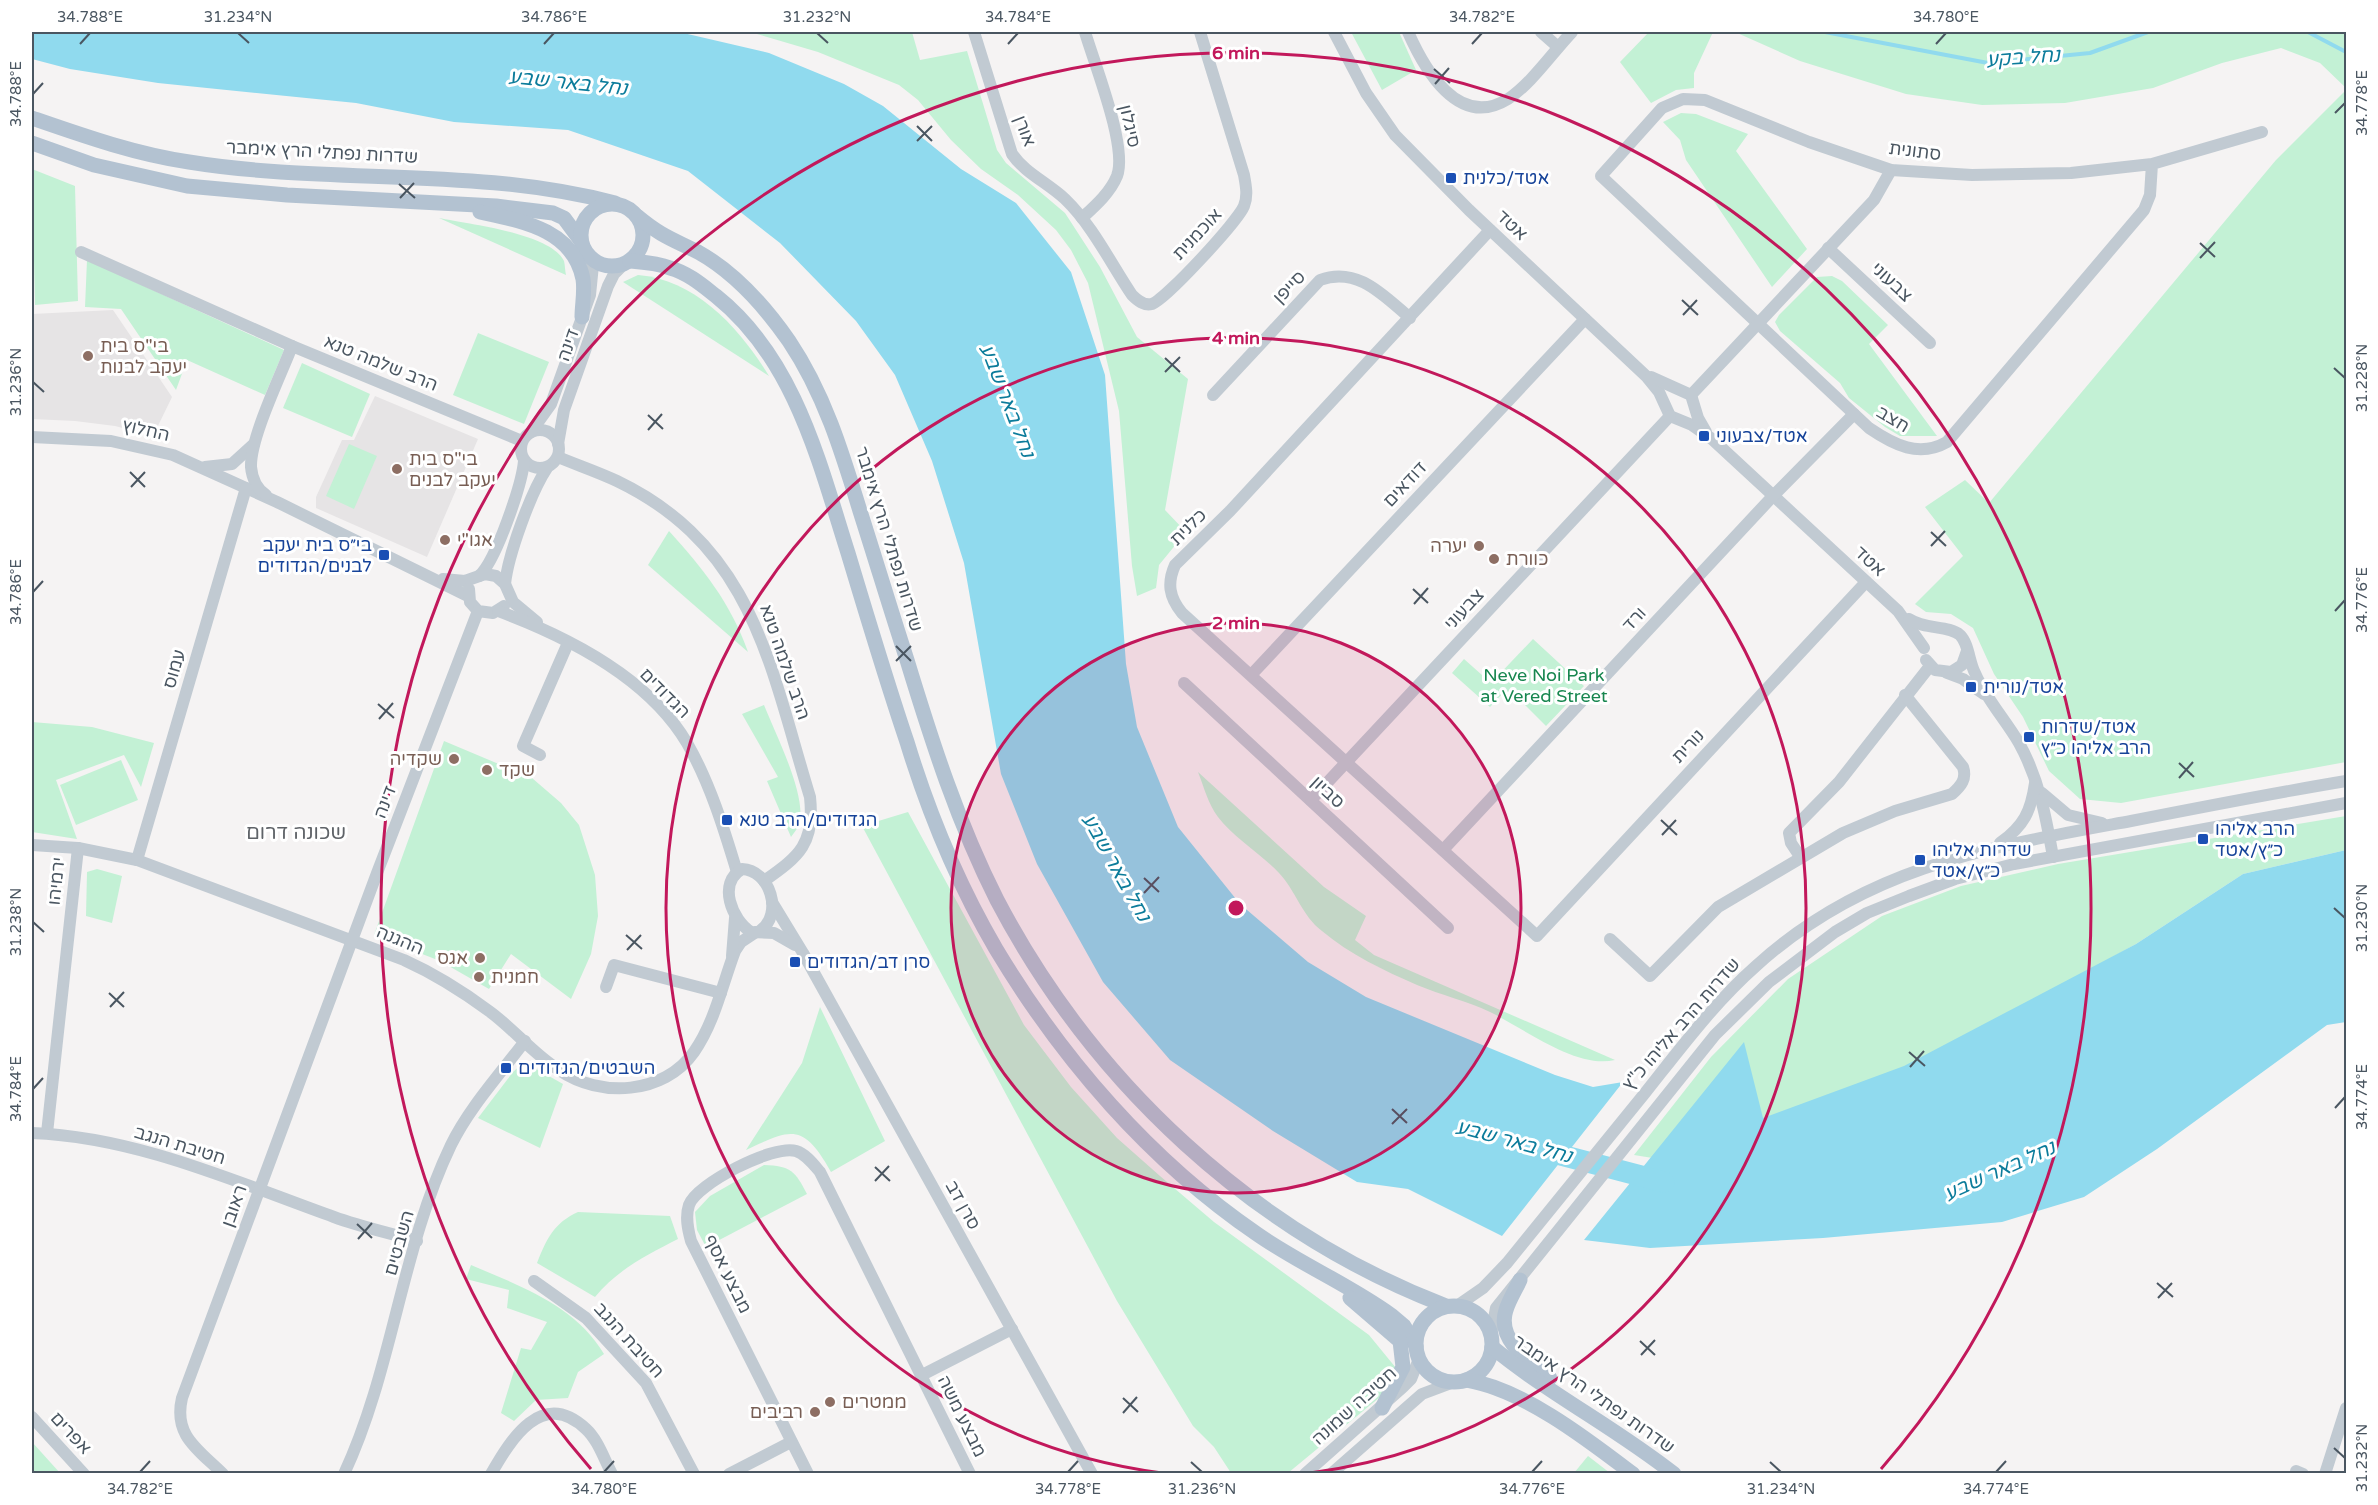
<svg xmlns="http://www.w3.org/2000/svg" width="2378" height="1505" font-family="'Varela Round',Heebo,sans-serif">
  <rect width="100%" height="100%" fill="#f5f3f3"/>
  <!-- education -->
  <g fill="#e6e4e5">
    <polygon points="113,310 172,397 153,436 115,426 75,421 32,419 32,314"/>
    <polygon points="375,396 478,439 427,557 316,508 316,497 342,440 354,440"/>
  </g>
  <!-- green -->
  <g fill="#c3f1d5">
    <polygon points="750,32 912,32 920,60 967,51 997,150 1006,163 1065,213 1100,267 1137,337 1188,379 1165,510 1186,532 1159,565 1156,588 1137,596 1132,566 1119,411 1088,283 1071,250 1056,230 1018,195 981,169 951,140 918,100 899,85 818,52"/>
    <polygon points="1351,32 1399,32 1416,70 1382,90"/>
    <polygon points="1649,32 1713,32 1694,73 1694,88 1676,90 1651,103 1620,62"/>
    <polygon points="1735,32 2346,32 2346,88 2320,63 2281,48 2222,63 2153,88 2065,103 1982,105 1906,94 1800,61"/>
    <polygon points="2346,90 2346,762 2121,803 2080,799 2049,771 2023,717 1994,674 1973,628 1951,614 1926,612 1915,604 1963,556 1925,507 1965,480 1989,503 2276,160"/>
    <polygon points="1681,113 1696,114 1748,134 1736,151 1807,249 1772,287 1686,160 1680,140 1663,122"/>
    <polygon points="32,169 75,186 78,301 35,305"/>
    <path d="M439 218C467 224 551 233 564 261 565 265 565 271 566 275Z"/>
    <polygon points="87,260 284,350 265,395 187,360 176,390 121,309 85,307"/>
    <path d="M638 275C697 280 740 329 769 376L623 282Z"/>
    <polygon points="1832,276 1842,281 1888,325 1869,344 1937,436 1900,436 1885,427 1849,398 1840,383 1780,331 1775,322 1779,315 1817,277"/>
    <polygon points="478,333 549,362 524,424 453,395"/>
    <polygon points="302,363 370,394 352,437 283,408"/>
    <polygon points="349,444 377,456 354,509 326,496"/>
    <path d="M669 531C704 570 730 602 748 652L648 565Z"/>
    <polygon points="1533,639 1584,686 1546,726 1516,696 1505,691 1490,707 1452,673 1464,659 1491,683"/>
    <path d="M764 705C775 733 808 797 799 825 797 829 793 834 791 837L767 781 778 777 742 714Z"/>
    <polygon points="32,722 92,727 154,743 141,787 124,755 56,780 77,839 32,832"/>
    <polygon points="444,741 532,778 561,803 579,825 595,875 598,916 591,954 571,999 511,954 489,989 440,961 374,935"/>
    <polygon points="121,760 138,800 76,825 60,785"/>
    <path d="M1198 772 1324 887 1366 916 1355 940 1374 955 1615 1060C1576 1069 1525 1029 1490 1012 1467 1001 1441 995 1417 985 1385 971 1349 954 1322 931 1302 916 1296 891 1279 873 1261 854 1233 837 1218 817 1208 804 1204 787 1198 772Z"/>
    <polygon points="908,812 1024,1025 1071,1087 1117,1138 1160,1176 1214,1222 1369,1335 1396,1368 1380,1397 1288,1473 1231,1473 1214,1447 1193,1426 1117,1301 862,826"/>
    <polygon points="2346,816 2346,850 2243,874 2136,944 1727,1170 1634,1155 1711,1057 1788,979 1882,916 1961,886 2058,864"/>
    <polygon points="97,869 122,876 112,923 86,916 87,872"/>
    <path d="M820 1007 885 1141 831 1172C803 1122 791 1129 746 1150L802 1063Z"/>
    <polygon points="524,1062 563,1084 540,1148 478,1118 513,1072"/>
    <path d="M764 1165C791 1166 795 1171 807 1194L706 1247 697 1230 695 1212 710 1196Z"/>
    <path d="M578 1212 670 1216 678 1239C647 1255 618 1269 595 1297L537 1263C547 1238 554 1223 578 1212Z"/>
    <path d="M471 1265C520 1286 575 1305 604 1354L578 1372 568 1398 536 1400 514 1421 501 1413 521 1348 531 1350 547 1322 507 1308 509 1290 466 1279Z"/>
    <polygon points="32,1442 60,1473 32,1473"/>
    <polygon points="1588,1456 1610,1473 1574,1473"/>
  </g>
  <!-- water -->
  <g fill="#90daee">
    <polygon points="32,32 679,32 769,53 844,84 883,106 961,169 1016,203 1071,272 1105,375 1126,664 1137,727 1178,827 1240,904 1308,962 1366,997 1555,1075 1593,1087 1623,1082 1502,1236 1408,1189 1357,1182 1273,1131 1170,1060 1103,982 1037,864 1001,774 964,563 932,461 895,375 856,321 780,243 688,171 568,130 454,122 356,103 158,83 70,69 32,59"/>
    <polygon points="2346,850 2346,1022 2327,1025 2157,1149 2084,1197 2002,1222 1823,1238 1650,1248 1584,1240 1744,1042 1763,1118 1904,1066 2136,944 2243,874"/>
  </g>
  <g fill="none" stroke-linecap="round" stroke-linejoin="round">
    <!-- stream -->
    <g stroke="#90daee" stroke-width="4">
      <polyline points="1825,32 1988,63 2090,53 2148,32"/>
      <polyline points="2308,32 2346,52"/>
    </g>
    <!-- river -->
    <polyline stroke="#90daee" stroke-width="21" points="1538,1149 1664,1182"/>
    <!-- minor -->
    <g stroke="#c1cad2" stroke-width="12">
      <path d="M974 32 1012 154C1025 173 1048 183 1065 199 1093 226 1111 264 1132 295 1138 301 1144 306 1152 304 1166 299 1238 221 1244 206 1248 196 1246 186 1244 175L1200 32"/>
      <polyline points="1334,32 1366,93 1395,135 1469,210 1646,376 1659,392 1670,416 1692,425 1712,439 1898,611 1924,648"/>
      <path d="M1408 32C1424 68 1458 130 1508 99 1530 85 1553 52 1572 32"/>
      <polyline points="1541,32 1558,47"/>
      <path d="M2152 164 2150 195 2144 210 1947 442C1919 458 1894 445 1869 428L1601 176 1662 108 1683 99 1705 100 1809 142 1891 170 1972 175 2071 173 2152 164 2262 132"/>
      <path d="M1082 218C1095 206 1110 193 1117 176 1128 147 1094 63 1085 32"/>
      <path d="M1490 230 1230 511 1175 565C1167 583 1169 597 1182 613L1537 936 1866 582"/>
      <polyline points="1828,248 1930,343"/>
      <polyline points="81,252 292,346"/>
      <polyline points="1651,377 1691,395 1698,418 1706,432"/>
      <path d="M1213 395 1320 280C1357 266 1383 295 1410 318"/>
      <polyline points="1691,395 1874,200 1891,170"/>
      <circle cx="540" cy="449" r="19"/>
      <polyline points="531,432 551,404 590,295 593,265 588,255"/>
      <polyline points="32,437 111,441 173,455 277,502 468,596"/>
      <polyline points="558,444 564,410 608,286 614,274 625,263"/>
      <path d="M558 457C577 465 598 472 617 481 754 547 770 667 810 797 815 843 800 856 764 881"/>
      <polyline points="205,467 232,464 254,444"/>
      <path d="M266 495C257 489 252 478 251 467 250 438 281 375 292 346L522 441"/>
      <path d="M479 576C496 561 522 484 524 461"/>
      <polyline points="443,579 465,581 485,574 496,576 505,584 513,602 537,622"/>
      <path d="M505 584C508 555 531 492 547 468"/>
      <polyline points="469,589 470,602 478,611 493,613 504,606"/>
      <path d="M498 611C568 637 648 677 687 743 710 783 724 829 737 872"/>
      <path d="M1909 619C1925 630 1948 625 1960 635 1969 644 1969 662 1975 673 1986 699 2005 719 2019 743 2039 779 2046 817 2053 857"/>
      <polyline points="1926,660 1935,670 1951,672 1962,665 1967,651"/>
      <polyline points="1947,673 1963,679 1984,694"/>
      <polyline points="1252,674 1585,319"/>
      <polyline points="1184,683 1448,928"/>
      <polyline points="540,755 523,746 568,643"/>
      <polyline points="2042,793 2068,815 2102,823"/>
      <polyline points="1311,800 1670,416"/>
      <path d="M2000 843C2024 826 2031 811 2035 783"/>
      <path d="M32 845 78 848 137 860 404 960C435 974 462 991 489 1011 514 1029 533 1054 559 1070 600 1098 664 1095 694 1052 715 1022 722 985 735 951L741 942 756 932"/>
      <polyline points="1443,850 1773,496 1854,414"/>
      <polyline points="1801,858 1791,843 1789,833 1839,782 1930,666"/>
      <polyline points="137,860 246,488"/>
      <polyline points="772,902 803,953 1092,1474"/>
      <path d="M760 931C784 914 770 870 742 869 717 883 732 920 751 932L774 933 795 945"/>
      <path d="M1610 939 1650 976 1718 907 1843 833 1895 811 1952 794C1961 786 1967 779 1963 767L1905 695"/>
      <polyline points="732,956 735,918"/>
      <polyline points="606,987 614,965 721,993"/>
      <path d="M32 1133C137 1137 236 1182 334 1217 361 1227 390 1233 417 1241"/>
      <polyline points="47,1133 78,848"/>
      <polyline points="534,1281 586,1318 646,1383 694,1474"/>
      <path d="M1457 1306 1483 1288 1507 1263C1553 1206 1599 1149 1645 1093 1680 1049 1714 1003 1756 966 1866 866 1990 847 2131 821 2202 807 2274 793 2346 781"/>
      <polyline points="1491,1334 1496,1308 1715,1035 1769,982 1835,932 1867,913 1909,896 1955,879 2014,864 2346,803"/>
      <polyline points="922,1375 1012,1329"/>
      <polyline points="32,1417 84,1474"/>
      <polyline points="2296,1471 2303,1474"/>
      <path d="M223 1474C199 1450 173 1436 182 1398L377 873 478 611"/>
      <path d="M344 1474C393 1369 401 1249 451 1145 469 1108 500 1074 525 1041"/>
      <path d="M491 1474C511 1439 542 1388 586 1429 598 1440 604 1459 612 1474"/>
      <polyline points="729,1474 791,1442"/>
      <path d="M808 1474 691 1241C688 1230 685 1217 689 1205 696 1184 774 1144 796 1151 806 1154 814 1165 820 1172L970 1474"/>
      <polyline points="1305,1474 1403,1387 1411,1379 1419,1359"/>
      <polyline points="1331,1474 1422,1394 1454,1382"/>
      <polyline points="2325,1474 2346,1408"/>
    </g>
    <!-- major -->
    <g stroke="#b3c2d1" stroke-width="15">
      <path d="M32 118C84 136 135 154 189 162 331 185 475 166 615 203"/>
      <polyline points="32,143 94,165 187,186 287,195 496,206 553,213 564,218 581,241"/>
      <circle cx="612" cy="235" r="31"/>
      <path d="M480 212C521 221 573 229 583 279 585 291 582 305 582 317"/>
      <path d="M637 216C661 236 672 239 698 252 734 272 766 308 789 341 824 393 842 452 860 511 876 561 891 611 907 660 932 742 958 823 997 900 1093 1083 1253 1232 1446 1306"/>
      <path d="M630 261C643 262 657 263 670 268 688 273 702 285 716 296 795 359 819 462 848 553 867 616 886 680 907 742 929 814 958 884 996 949 1062 1059 1150 1161 1257 1234 1300 1264 1348 1284 1391 1315L1404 1326 1416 1346"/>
      <path d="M1520 1280C1516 1289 1509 1300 1506 1310 1496 1340 1530 1362 1550 1378"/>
      <polyline points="1350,1298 1400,1341 1403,1367 1382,1408"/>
      <circle cx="1454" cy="1344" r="38"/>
      <path d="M1492 1347C1549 1394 1616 1428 1674 1474"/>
      <path d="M1467 1380C1524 1390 1587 1439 1633 1474"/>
    </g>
  </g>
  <!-- ticks -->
  <path fill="none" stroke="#4a5661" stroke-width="2" d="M238 33 249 43M817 33 828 43M80 44 90 33M544 44 554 33M1008 44 1018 33M1472 44 1482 33M1936 44 1946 33M1434 69 1450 83M1435 84 1449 68M33 94 43 83M2335 113 2345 103M917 126 932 141M917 141 932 126M399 184 415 198M400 198 414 183M2200 243 2215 257M2200 258 2215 242M1682 300 1698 315M1683 315 1697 300M1165 358 1180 372M2334 368 2345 378M1165 372 1180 357M33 382 44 392M648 415 663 429M648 430 662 414M130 472 145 487M131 487 145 472M1931 532 1946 546M1931 546 1945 531M1413 589 1428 603M33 592 43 581M1414 604 1428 588M2335 611 2345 600M896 646 911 661M896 661 911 646M378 704 394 718M379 719 393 703M2179 763 2194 777M2179 778 2193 762M1661 820 1677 835M1662 835 1676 820M1144 878 1159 892M1144 893 1159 877M2334 908 2345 918M33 922 44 932M626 935 642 949M627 950 641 935M109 993 124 1007M110 1007 124 992M1909 1052 1925 1066M1910 1067 1924 1051M33 1089 43 1078M2335 1108 2345 1097M1392 1109 1407 1123M1392 1124 1407 1109M875 1167 890 1181M875 1181 889 1166M357 1224 372 1238M358 1239 372 1223M2157 1283 2173 1297M2158 1298 2172 1283M1640 1341 1655 1355M1641 1355 1655 1340M1123 1398 1138 1412M1123 1413 1137 1397M2334 1448 2345 1458M1191 1462 1202 1472M1770 1462 1781 1472M140 1472 150 1461M604 1472 614 1461M1068 1472 1078 1461M1532 1472 1542 1461M1996 1472 2006 1461"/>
  <!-- distance rings -->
  <circle cx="1236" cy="908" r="285" fill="#c2185b" fill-opacity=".12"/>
  <g fill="none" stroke="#c2185b" stroke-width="3">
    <circle cx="1236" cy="908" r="285"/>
    <path d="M1162 1473A570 570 0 1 1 1310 1473"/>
    <path d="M591 1469A855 855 0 1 1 1881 1469"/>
  </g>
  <!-- markers -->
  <g fill="#1a4fb4" stroke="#fff" stroke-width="2">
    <rect x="1445" y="172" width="12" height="12" rx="3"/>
    <rect x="1698" y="430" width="12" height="12" rx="3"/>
    <rect x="378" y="549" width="12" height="12" rx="3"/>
    <rect x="1965" y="681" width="12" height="12" rx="3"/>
    <rect x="2023" y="731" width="12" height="12" rx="3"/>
    <rect x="721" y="814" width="12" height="12" rx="3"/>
    <rect x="2197" y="833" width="12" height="12" rx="3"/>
    <rect x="1914" y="854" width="12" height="12" rx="3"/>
    <rect x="789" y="956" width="12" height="12" rx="3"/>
    <rect x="500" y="1062" width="12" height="12" rx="3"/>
  </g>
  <g fill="#8d6e63" stroke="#fff" stroke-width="2">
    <circle cx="88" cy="356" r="6"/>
    <circle cx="397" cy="469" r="6"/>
    <circle cx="445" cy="540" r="6"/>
    <circle cx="1479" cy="546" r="6"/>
    <circle cx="1494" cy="559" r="6"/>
    <circle cx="454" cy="759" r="6"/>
    <circle cx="487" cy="770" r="6"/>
    <circle cx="480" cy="958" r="6"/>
    <circle cx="479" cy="977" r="6"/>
    <circle cx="830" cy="1402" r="6"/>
    <circle cx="815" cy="1412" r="6"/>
  </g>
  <g text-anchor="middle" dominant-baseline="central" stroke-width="6" stroke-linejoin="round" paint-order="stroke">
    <!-- street labels -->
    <g font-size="18" fill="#4a5661" stroke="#fff">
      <text transform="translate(1130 126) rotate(77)">סיגלון</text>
      <text transform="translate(1025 131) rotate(69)">אורן</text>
      <text transform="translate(1915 151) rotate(7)">סתונית</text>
      <text transform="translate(322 152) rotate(3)">שדרות נפתלי הרץ אימבר</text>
      <text transform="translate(1512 225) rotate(43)">אטד</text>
      <text transform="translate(1197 234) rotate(-47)">אוכמנית</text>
      <text transform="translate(1892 282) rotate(43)">צבעוני</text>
      <text transform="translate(1289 287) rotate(-46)">סייפן</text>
      <text transform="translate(568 345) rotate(-71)">דינה</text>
      <text transform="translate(381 363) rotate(22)">הרב שלמה טנא</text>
      <text transform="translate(1893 419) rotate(31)">חצב</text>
      <text transform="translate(146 430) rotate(13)">החלוץ</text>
      <text transform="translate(1405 484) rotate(-47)">דודאים</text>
      <text transform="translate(1188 527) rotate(-45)">כלנית</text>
      <text transform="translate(889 539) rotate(73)">שדרות נפתלי הרץ אימבר</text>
      <text transform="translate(1870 561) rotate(43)">אטד</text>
      <text transform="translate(1464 609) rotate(-47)">צבעוני</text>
      <text transform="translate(1634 619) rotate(-47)">ורד</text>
      <text transform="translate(785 662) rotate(71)">הרב שלמה טנא</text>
      <text transform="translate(174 669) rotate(-74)">עמוס</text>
      <text transform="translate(665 693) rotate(45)">הגדודים</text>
      <text transform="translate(1688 746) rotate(-47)">נורית</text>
      <text transform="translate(1328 792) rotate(43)">סביון</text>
      <text transform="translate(385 802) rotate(-69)">דינה</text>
      <text transform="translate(56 881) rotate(-84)">ירמיהו</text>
      <text transform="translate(400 940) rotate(23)">ההגנה</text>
      <text transform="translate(1681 1024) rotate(-49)">שדרות הרב אליהו כ"ץ</text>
      <text transform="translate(180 1145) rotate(17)">חטיבת הנגב</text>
      <text transform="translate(963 1205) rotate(61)">סרן דב</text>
      <text transform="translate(234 1206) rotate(-70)">ראובן</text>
      <text transform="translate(399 1243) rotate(-74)">השבטים</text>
      <text transform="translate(728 1274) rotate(64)">מבצע אסף</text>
      <text transform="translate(629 1340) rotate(48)">חטיבת הנגב</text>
      <text transform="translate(1594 1394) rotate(35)">שדרות נפתלי הרץ אימבר</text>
      <text transform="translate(1354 1406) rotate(-42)">חטיבה שמונה</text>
      <text transform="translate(962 1416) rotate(64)">מבצע משה</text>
      <text transform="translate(71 1433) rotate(47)">אפרים</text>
    </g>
    <!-- transit labels -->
    <g font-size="18" fill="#164399" stroke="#fff" text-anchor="start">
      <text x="1463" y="178">אטד/כלנית</text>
      <text x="1716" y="436">אטד/צבעוני</text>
      <text x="372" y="545" text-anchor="end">בי״ס בית יעקב<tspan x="372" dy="21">לבנים/הגדודים</tspan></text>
      <text x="1983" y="687">אטד/נורית</text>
      <text x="2041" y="727">אטד/שדרות<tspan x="2041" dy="21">הרב אליהו כ״ץ</tspan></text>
      <text x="739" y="820">הגדודים/הרב טנא</text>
      <text x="2215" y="829">הרב אליהו<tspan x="2215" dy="21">כ״ץ/אטד</tspan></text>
      <text x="1932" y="850">שדרות אליהו<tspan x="1932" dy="21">כ״ץ/אטד</tspan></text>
      <text x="807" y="962">סרן דב/הגדודים</text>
      <text x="518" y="1068">השבטים/הגדודים</text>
    </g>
    <!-- education labels -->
    <g font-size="18" fill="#785e54" stroke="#fff" text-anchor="start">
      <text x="100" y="346">בי"ס בית<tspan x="100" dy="21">יעקב לבנות</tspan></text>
      <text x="409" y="459">בי"ס בית<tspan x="409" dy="21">יעקב לבנים</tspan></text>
      <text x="457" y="540">אגו"י</text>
      <text x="1467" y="546" text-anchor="end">יערה</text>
      <text x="1506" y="559">כוורת</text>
      <text x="442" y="759" text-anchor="end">שקדיה</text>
      <text x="499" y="770">שקד</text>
      <text x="468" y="958" text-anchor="end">אגס</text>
      <text x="491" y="977">חמנית</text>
      <text x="842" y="1402">ממטרים</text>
      <text x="803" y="1412" text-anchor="end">רביבים</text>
    </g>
    <!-- park labels -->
    <g font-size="18" fill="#17864f" stroke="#fff">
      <text x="1544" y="675">Neve Noi Park<tspan x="1544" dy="21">at Vered Street</tspan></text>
    </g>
    <!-- water labels -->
    <g font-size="20" font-style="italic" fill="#0c7c9b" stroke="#fff">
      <text transform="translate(2023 58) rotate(-4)">נחל בקע</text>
      <text transform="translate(568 83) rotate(6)">נחל באר שבע</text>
      <text transform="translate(1007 401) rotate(69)">נחל באר שבע</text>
      <text transform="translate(1116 868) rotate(61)">נחל באר שבע</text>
      <text transform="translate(1514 1142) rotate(15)">נחל באר שבע</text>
      <text transform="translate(2000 1171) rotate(-24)">נחל באר שבע</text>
    </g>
    <!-- neighbourhood labels -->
    <g font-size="20" fill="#5f6368" stroke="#fff">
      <text x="296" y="833">שכונה דרום</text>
    </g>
  </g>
  <circle cx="1236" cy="908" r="9" fill="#c2185b" stroke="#fff" stroke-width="3"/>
  <g font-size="18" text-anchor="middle" font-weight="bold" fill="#c2185b" stroke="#fff" stroke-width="6" stroke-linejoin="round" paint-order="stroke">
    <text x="1236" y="59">6 min</text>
    <text x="1236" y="344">4 min</text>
    <text x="1236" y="629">2 min</text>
  </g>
  <!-- border -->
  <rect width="2378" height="1505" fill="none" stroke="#ffffff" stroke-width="66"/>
  <rect x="33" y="33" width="2312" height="1439" fill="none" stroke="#4a5661" stroke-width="2"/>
  <g font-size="15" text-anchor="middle" fill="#4a5661">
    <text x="90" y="22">34.788°E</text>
    <text x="238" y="22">31.234°N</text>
    <text x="554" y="22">34.786°E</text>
    <text x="817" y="22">31.232°N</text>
    <text x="1018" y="22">34.784°E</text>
    <text x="1482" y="22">34.782°E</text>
    <text x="1946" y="22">34.780°E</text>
    <text transform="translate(16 94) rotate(-90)" y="5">34.788°E</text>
    <text transform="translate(2362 103) rotate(-90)" y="5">34.778°E</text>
    <text transform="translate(2362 378) rotate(-90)" y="5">31.228°N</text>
    <text transform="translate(16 382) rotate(-90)" y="5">31.236°N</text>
    <text transform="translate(16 592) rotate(-90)" y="5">34.786°E</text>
    <text transform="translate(2362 600) rotate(-90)" y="5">34.776°E</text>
    <text transform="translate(2362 918) rotate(-90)" y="5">31.230°N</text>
    <text transform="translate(16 922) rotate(-90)" y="5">31.238°N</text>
    <text transform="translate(16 1089) rotate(-90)" y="5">34.784°E</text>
    <text transform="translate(2362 1097) rotate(-90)" y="5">34.774°E</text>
    <text transform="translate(2362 1458) rotate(-90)" y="5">31.232°N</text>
    <text x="140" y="1494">34.782°E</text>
    <text x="604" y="1494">34.780°E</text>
    <text x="1068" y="1494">34.778°E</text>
    <text x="1202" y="1494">31.236°N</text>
    <text x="1532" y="1494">34.776°E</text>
    <text x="1781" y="1494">31.234°N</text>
    <text x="1996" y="1494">34.774°E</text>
  </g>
</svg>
